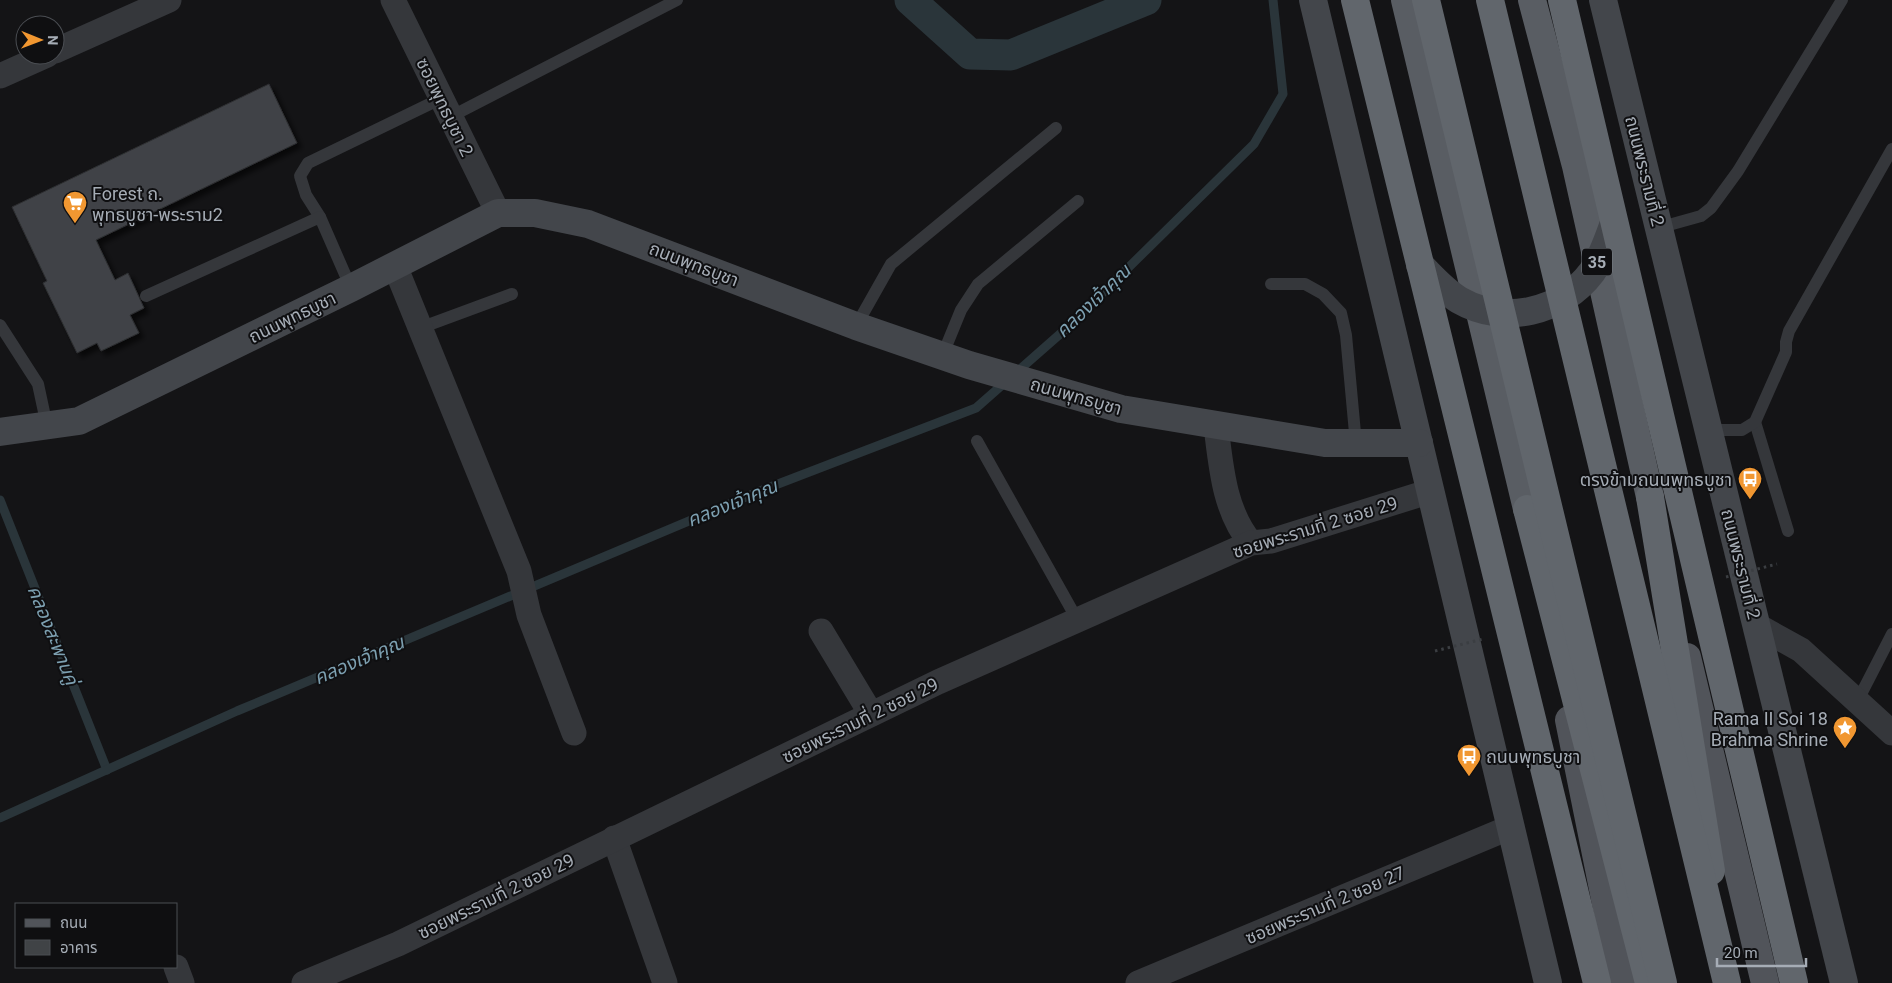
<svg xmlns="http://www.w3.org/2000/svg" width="1892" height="983" font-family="Roboto,'Noto Sans Thai',sans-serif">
  <defs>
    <filter id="shadow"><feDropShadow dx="4.5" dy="4.5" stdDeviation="2.5" flood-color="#0009"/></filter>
  </defs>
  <rect width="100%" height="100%" fill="#141416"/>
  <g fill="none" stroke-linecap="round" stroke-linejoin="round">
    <!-- stream -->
    <g stroke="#2a353a" stroke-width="9">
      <polyline points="0,500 107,770"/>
      <polyline points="0,818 237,711 765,489 976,408 1068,327 1254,144 1283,94 1273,0"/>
    </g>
    <!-- canal -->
    <polyline stroke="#2a353a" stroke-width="31" points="910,0 970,54 1011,55 1146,0"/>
  </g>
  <!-- building -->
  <polygon fill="#404346" stroke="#2e2f32" filter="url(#shadow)" points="269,84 297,143 96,240 115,280 128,273 144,308 130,315 139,333 101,351 97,343 77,353 43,283 47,281 12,207"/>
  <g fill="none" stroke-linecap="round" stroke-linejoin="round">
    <!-- service -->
    <g stroke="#35373b" stroke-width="12">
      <polyline points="450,117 677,0"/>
      <polyline points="320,217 306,195 300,176 308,163 440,99"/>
      <polyline points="1658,228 1701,216 1711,208 1738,171 1842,0"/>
      <polyline points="1271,284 1305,284 1323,294 1341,313 1346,335 1356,444"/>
      <polyline points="146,296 320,217 351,288"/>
      <polyline points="0,325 38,384 47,426"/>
      <polyline points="856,326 891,264 1056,128"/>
      <polyline points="420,328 512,294"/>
      <polyline points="943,354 961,310 978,284 1078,201"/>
      <polyline points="1755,422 1788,531"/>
      <polyline points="1707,430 1742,430 1755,422 1786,352 1786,342 1789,331 1892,149"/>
      <polyline points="977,441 1078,621"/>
      <polyline points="1857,702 1892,634"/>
    </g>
    <!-- minor -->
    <g stroke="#35373b" stroke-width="25">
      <polyline points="393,0 498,213"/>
      <polyline points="55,51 169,0"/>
      <polyline points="0,76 47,55"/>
      <polyline points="395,266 519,571 529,615 574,733"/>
      <path d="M1216 426C1221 466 1224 511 1251 543"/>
      <polyline points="1756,625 1801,650 1892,733"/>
      <polyline points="821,631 871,714"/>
      <polyline points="614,838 665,983"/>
      <polyline points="176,967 182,983"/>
      <polyline points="304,983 398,944 938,682 1251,543 1271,541 1431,491"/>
      <polyline points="1138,983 1511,827"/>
    </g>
    <!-- secondary -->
    <g stroke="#43464b" stroke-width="28">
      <polyline points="1313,0 1548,983"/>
      <polyline points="1603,0 1844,983"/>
      <polyline points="0,432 79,421 351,288 498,213 535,213 588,224 856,326 969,365 1121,409 1325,443 1419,443"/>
    </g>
    <!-- primary -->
    <g stroke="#51545a" stroke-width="28">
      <polyline points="1687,657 1765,983"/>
      <polyline points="1569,720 1622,983"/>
    </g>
    <!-- trunk -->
    <g stroke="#595d63" stroke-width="28">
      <polyline points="1405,0 1527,509"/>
      <polyline points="1532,0 1576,166 1650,497"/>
    </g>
    <!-- motorway -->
    <g stroke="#61666c" stroke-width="28">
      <polyline points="1650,497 1711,871"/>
      <polyline points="1527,509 1649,983"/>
    </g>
    <!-- path-bridge -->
    <g stroke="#3b3e42" stroke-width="3" stroke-dasharray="2.5 4" stroke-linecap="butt">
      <polyline points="1726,577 1777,564"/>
      <polyline points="1435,651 1483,639"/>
    </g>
    <!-- secondary-bridge -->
    <path stroke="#43464b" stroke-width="28" d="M1420 265C1432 277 1444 291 1459 300 1504 326 1562 312 1592 272 1602 258 1608 239 1614 223"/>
    <!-- motorway-bridge -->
    <g stroke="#61666c" stroke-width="28">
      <polyline points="1355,0 1597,983"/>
      <polyline points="1426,0 1663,983"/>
      <polyline points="1490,0 1727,983"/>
      <polyline points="1562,0 1794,983"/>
    </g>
  </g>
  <!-- icons -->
  <defs>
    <symbol id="supermarket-pin" viewBox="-11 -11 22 30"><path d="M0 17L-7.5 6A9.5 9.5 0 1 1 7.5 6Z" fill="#f19731" stroke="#0f0f11"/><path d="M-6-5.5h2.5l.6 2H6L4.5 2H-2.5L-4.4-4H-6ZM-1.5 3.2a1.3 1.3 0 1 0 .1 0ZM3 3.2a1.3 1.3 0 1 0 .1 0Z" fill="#fff"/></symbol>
    <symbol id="bus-pin" viewBox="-11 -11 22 30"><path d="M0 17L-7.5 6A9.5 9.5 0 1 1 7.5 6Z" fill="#f19731" stroke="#0f0f11"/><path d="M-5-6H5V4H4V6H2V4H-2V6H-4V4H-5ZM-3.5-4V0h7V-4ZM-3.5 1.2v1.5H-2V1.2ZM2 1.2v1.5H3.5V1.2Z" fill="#fff"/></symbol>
    <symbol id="sight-pin" viewBox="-11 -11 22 30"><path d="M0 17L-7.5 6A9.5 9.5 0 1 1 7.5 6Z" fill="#f19731" stroke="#0f0f11"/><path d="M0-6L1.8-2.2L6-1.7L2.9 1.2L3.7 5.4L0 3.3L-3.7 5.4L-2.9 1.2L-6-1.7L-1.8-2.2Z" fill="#fff"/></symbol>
  </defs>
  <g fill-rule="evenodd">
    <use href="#supermarket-pin" x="61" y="189" width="28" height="38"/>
    <use href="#bus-pin" x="1736" y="465" width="28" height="38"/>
    <use href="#sight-pin" x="1831" y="714" width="28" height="38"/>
    <use href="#bus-pin" x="1455" y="742" width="28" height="38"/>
  </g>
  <g text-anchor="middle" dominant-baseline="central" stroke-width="4" stroke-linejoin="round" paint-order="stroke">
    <!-- shield labels -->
    <rect fill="#0f0f11" stroke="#797e84" stroke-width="1" x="1582" y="248.5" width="30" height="27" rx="4"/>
    <g font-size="16" font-weight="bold" fill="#a6adb6">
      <text x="1597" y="262">35</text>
    </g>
    <!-- street labels -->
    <g font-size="18" fill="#a6adb6" stroke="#0f0f11">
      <text transform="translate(445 107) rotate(64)">ซอยพุทธบูชา 2</text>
      <text transform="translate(1645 171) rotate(76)">ถนนพระรามที่ 2</text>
      <text transform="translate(694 264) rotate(21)">ถนนพุทธบูชา</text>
      <text transform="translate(292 317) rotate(-26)">ถนนพุทธบูชา</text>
      <text transform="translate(1076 396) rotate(16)">ถนนพุทธบูชา</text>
      <text transform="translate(1315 527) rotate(-17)">ซอยพระรามที่ 2 ซอย 29</text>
      <text transform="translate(1741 564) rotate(76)">ถนนพระรามที่ 2</text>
      <text transform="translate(860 720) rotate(-26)">ซอยพระรามที่ 2 ซอย 29</text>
      <text transform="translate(496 896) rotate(-26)">ซอยพระรามที่ 2 ซอย 29</text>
      <text transform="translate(1325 905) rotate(-23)">ซอยพระรามที่ 2 ซอย 27</text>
    </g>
    <!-- poi labels -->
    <g font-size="18" fill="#a6adb6" stroke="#0f0f11" text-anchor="start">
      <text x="92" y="193">Forest ถ.<tspan x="92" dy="21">พุทธบูชา-พระราม2</tspan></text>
      <text x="1732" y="479" text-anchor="end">ตรงข้ามถนนพุทธบูชา</text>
      <text x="1828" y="718" text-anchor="end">Rama II Soi 18<tspan x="1828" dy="21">Brahma Shrine</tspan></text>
      <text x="1486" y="756">ถนนพุทธบูชา</text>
    </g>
    <!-- water labels -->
    <g font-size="19" font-style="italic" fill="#7da0b1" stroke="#0f0f11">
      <text transform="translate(1093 301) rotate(-44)">คลองเจ้าคุณ</text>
      <text transform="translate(732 503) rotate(-22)">คลองเจ้าคุณ</text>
      <text transform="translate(53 635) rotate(68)">คลองสะพานคู่</text>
      <text transform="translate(359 660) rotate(-23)">คลองเจ้าคุณ</text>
    </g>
  </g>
  <!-- legend -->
  <rect x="15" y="903" width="162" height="65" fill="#0f0f11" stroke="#4b4e53"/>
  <rect x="25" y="919" width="25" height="8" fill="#51545a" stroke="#4b4e53"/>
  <text x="60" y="928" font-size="15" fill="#a6adb6">ถนน</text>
  <rect x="25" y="940" width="25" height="15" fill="#404346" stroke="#4b4e53"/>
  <text x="60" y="953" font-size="15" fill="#a6adb6">อาคาร</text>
  <!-- north arrow -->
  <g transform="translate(40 40) rotate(91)"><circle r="24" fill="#0f0f11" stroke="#4b4e53"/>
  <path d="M0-4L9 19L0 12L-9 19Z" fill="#f19731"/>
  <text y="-8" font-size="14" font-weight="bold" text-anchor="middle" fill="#a6adb6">N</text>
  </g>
  <!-- scale -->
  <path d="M1717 958v8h89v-8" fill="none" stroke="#a6adb6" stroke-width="2.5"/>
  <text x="1724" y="958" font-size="15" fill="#a6adb6" stroke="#0f0f11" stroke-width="4" paint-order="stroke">20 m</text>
</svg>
